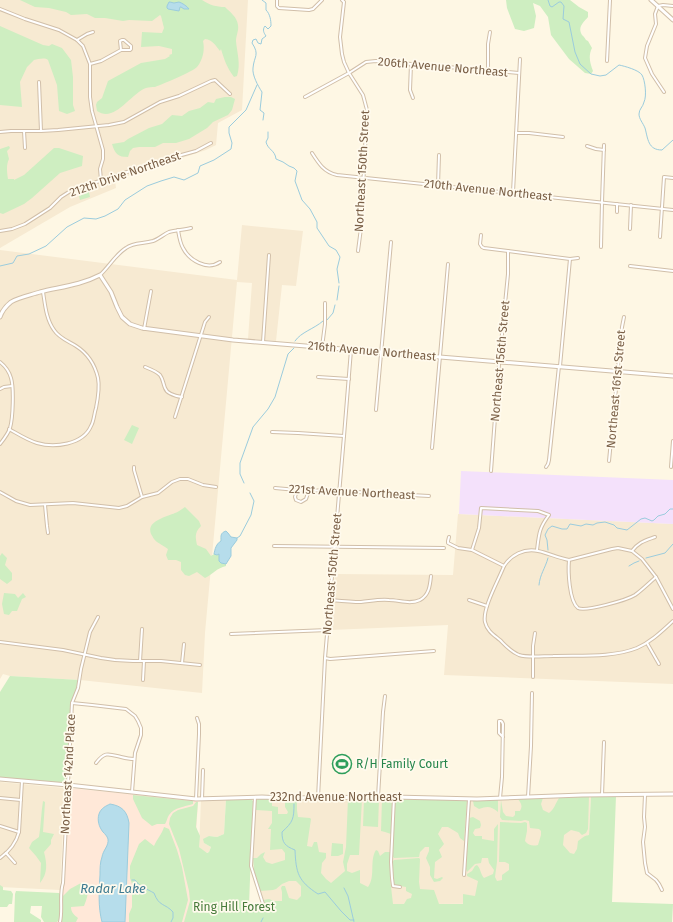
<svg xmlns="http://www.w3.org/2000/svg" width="673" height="922" font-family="'Fira Sans',sans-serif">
  <rect width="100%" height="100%" fill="#fef7e4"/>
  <!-- residential -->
  <g fill="#f7ead2">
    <polygon points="0,0 248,0 242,110 218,123 216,145 206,150 115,180 116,188 70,207 0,248"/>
    <polygon points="242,225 303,231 296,286 282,285 276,341 248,339 252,283 237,282 205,633 202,693 80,680 10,676 3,674 0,679 0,250 237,280"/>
    <polygon points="458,514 673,524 673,684 444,675 448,625 331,630 335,574 453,575"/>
    <polygon points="0,782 65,788 60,890 0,887"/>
    <polygon points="591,796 589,835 587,835 585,903 265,905 254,870 253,863 256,800 258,799 293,800 398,799 473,801"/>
    <polygon points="226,799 224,834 217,837 209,836 204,843 211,847 209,852 206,853 199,847 201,801"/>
  </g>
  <!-- commercial -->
  <polygon fill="#ffe8d8" points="69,788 198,801 191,922 61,922"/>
  <!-- education -->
  <polygon fill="#f4e1fb" points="461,471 673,480 673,524 459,514"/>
  <!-- green -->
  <g fill="#ceeec1">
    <path d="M20 0H202C210 5 216 7 225 7 230 12 237 17 238 25 239 30 236 36 236 41 237 53 241 64 237 76L234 77C227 68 224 59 221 49L220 51C215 45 213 40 205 39L203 41C205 49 203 60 197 67 192 72 163 84 155 87 152 87 149 87 146 88 130 94 115 123 97 111L96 105 97 102 102 98 108 81 141 63 165 59 170 56 169 55 172 54V49L159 46 141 47 142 32 162 33 164 28 161 16 160 15 152 21 129 20 123 21 105 18H95L87 14 71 15 66 12 49 8 35 7Z"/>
    <path d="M506 0H570L579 7 588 12V17C584 22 577 27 582 35 584 37 585 38 586 40L588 41 592 48C588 56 590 63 593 71L591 74 585 73 569 59 551 35 548 17 540 6 533 3 536 16 534 28 524 31 515 29 507 8Z"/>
    <path d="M0 26 43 45 49 46 52 44 62 48 71 60 73 77V105L75 111 67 114 59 111 57 85 48 60C45 57 38 59 34 60L27 67 20 82 22 107 0 105Z"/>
    <path d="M225 97H231L235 99 232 110 228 115 213 122 207 128 189 139 176 143H163L155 147H139L133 148 130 151 128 157C118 157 115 154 112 144L124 142 128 139 149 128 162 124 172 115 182 116 189 111 200 108 208 102 214 103 216 99Z"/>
    <path d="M9 146 10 148 7 151 9 159C6 165 7 172 8 179H14V180L24 175 54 148H59L83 156 82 166 60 173 32 198 24 204 3 214 0 213V149Z"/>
    <polygon points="88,188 90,197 80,200 78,191"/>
    <polygon points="132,425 139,428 132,444 124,440"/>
    <path d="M185 507 199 521 201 526C195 532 195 536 197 545L206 549 211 556 214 554 217 555 219 553 221 563 226 564V566C217 568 213 574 205 578L197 572 189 576 185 575 181 570V562L176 560H168L166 555 168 549C164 546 160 544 157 542 154 540 153 537 151 534 146 521 166 517 175 513 178 512 182 509 185 507Z"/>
    <polygon points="2,553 7,558 5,565 12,573 12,580 7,584 0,579 0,556"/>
    <polygon points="4,593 15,594 18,598 23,593 26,597 22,599 17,611 12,611 9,615 4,614 2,604"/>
    <polygon points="10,676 80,680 78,688 72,703 68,785 0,779 0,692"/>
    <path d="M133 795 193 801V804C184 807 175 807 169 815 167 818 167 821 165 824H157L152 826 142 818 133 799Z"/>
    <path d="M589 796 588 829 586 833 582 835 579 832 571 830 564 835 563 845 570 853 574 854 577 849 578 841C581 839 585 835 589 835L591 796H616L612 902 673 904 672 922H191L193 881 191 922H184L190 901 189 891 179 849 169 824 170 818 173 813 178 810 193 806 196 802H198L196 827 200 836 199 847 207 853 209 852 211 847 204 843 203 839 209 836 217 837 224 834 226 799H251L253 801 249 905H264L263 900 269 899 274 901H282V892L281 888 282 886H285L289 898 297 900 301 896V886L296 881H289L282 884 276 889 273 890 260 891 254 870 253 858H257L261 854 265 852 263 857 266 862 272 864 285 860V853L282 849 270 850 271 829H268L272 823V811L256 810V800L258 799H272V806L278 807V814H287L288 812 285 807V800H297V810L298 817 310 818 311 819 307 846 312 847 314 842H317L319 852 326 853V858L322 863 321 873 326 879 331 883 345 871 343 862 346 847 348 799H362L359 855H350L347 864V871L352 873 360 870V883L368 887C376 876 369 861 376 850L378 851 380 856 385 852H390V878L393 904H404L407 899 411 898 412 894 406 891V887L394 885 392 867V862L394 860 419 858 420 859 419 882 420 889 434 890 439 904H463V894L475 896 478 881 467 876V874L472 871 475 866 477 865C481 869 480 873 484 878L493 874 494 870 489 863 488 858H482L481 863 475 864 467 872 466 869 469 818 473 817 480 821 481 825 480 828 475 829 473 833 475 836H482V839L494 841V829L498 824 497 862 495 877 497 881 502 880V875L509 870V864L505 862H499L500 822 521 823 525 822 527 823V831L525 841C529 846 533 846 538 845L541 835V831L539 829 530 828 529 821 525 820 521 821 502 820 500 817 501 800 503 812 506 816 513 817 515 815V811H520C523 806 521 803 518 799L543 798 541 804 543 810 549 813C555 808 555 804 559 798Z"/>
    <polygon points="364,799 379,799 378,827 363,826"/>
    <polygon points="382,799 392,799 391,834 385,832 381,831"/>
    <polygon points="395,799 467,800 464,841 460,838 458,833 448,827 442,827 438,834 444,844 439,850 442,857 435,862 434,878 437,879 442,877 443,878 440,881 434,882 430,875 430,867 426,858 429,851 429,847 425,847 420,852 419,857 394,858 392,855 394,826"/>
    <path d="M498 800V812C491 806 487 806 479 809L474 806 473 801Z"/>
    <path d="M43 801 45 802 43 832 54 834 51 840V844L44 852C47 864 48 873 40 883L41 863 36 856 29 848 32 842 39 837C41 825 41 813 43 801Z"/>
    <path d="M164 827 169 829 177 850 182 867 188 900 182 922H129V914L132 907V884L130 878V866L139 844 145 839 154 846C157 839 162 834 164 827Z"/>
    <polygon points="332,843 343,844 343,854 338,856 331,856"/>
    <path d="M81 883 87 884C89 892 87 899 84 906L71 907C71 912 74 915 78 918L76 922H61L62 897 70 889Z"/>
    <polygon points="0,885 3,887 3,890 11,891 13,894 12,904 9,904 7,907 0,907"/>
    <polygon points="16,891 59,893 61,895 60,919 57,922 44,922 41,917 42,906 31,906 30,913 41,920 41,922 14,922 15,894"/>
  </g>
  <!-- water -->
  <g fill="#b6ddeb" stroke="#9bccdd">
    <path d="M169 2H170L174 3 179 2C182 3 187 6 189 9H184L181 7H180L179 11 168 9 167 8V6Z"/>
    <path d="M226 531 228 533 231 537 237 538V540L231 548V556L226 564 221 563 219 561V554L217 555 214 554C215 549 216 544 221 541 221 536 220 533 226 531Z"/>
    <path d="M110 804C122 806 127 811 129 823L125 922H102C98 907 99 891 100 875 100 869 100 862 102 857 103 850 109 846 108 839 107 836 105 834 103 832 99 827 97 820 99 814 101 808 106 806 110 804Z"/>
  </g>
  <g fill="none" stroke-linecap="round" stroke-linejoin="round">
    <!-- stream -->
    <g stroke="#9bccdd" stroke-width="1">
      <path d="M262 0 266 3V10C270 14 271 20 271 26L268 29 265 26C262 30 264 33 266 36L262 39 261 44 258 43 256 39 253 40 252 43C260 55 254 56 253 68 252 75 258 86 262 92L260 110 264 113 263 120"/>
      <path d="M548 0 550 6 552 7 559 2H561L564 6 563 19 569 22 575 52 580 64 591 74 600 76 606 75 619 65C624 66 639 70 642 75 645 80 647 96 644 102 643 107 639 109 639 114 639 119 643 123 645 128 648 139 648 150 662 150L673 140"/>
      <path d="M268 132V138L266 142C268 150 275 150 276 159L283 162 289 166 294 168 297 171 295 181 302 200 310 209 317 222V228L329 246 336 250 340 257 337 269 339 283"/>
      <polyline points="0,266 13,263 17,256 29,254 46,246 67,227 84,218 96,219 105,216 118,209 125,200 147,186 161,181 174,177 184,180 198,173 200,166 214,160 231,149 232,143 229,133 229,127 246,110 257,85"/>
      <polyline points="337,300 339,286"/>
      <polyline points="327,320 333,313 335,305"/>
      <path d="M295 341C301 332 314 329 323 321"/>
      <polyline points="244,483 240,474 240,463 253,427 268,409 275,397 288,354 294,348"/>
      <polyline points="237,538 240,536 251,515 254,501 250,493"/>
      <polyline points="548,550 547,540 545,535 548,529 552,526 562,529 567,529 570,524 581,526 586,524 593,525 597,523 605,522 614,525 617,528 627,530 641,519 645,518 652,521 654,520 658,516 665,514 670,509 673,509"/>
      <polyline points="646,558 665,553 673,544"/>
      <polyline points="629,566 634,563 639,561"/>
      <path d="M539 585C540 574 545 569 548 558"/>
      <path d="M294 804C294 819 293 822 282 832 282 843 285 846 295 850 296 873 298 881 318 894L325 892 341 911 350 920H354"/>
      <path d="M132 880H135C140 887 147 889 154 893 159 907 165 903 173 912V918L171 922"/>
      <polyline points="344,888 348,896 354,922"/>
      <polyline points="261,922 263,918"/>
    </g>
    <defs>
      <g id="minor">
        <polyline points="277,0 277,6 279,8 309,10 313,9 322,0"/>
        <polyline points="342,0 344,2 340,37 342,54 344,62 349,73 363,95 367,110 361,228 358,251"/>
        <polyline points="0,9 25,19 59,30 77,40 83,46 90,64 90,97 92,111 103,150 103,159 100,169 101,180"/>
        <polyline points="77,40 87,34 93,32"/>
        <polyline points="607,61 610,0"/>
        <polyline points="90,64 101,61 121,50 130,50 131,49 131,46 124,40 122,40 120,41 121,50"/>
        <polyline points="411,64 410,90 413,98"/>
        <polyline points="488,71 488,44 490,32"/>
        <polyline points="39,82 41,131"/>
        <polyline points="664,92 652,74 645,58 647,46 656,24 655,14 658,6 663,5 673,6"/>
        <polyline points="305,97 349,73 366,62 376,61 519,73"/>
        <polyline points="24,131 25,148"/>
        <polyline points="0,132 11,131 41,131 58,130 109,125 124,122 160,102 179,96 211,81 215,80 230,94"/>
        <polyline points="516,133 529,133 563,137"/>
        <polyline points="587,146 596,149 604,150"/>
        <path d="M312 153C319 164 324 172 337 175L673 210"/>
        <polyline points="438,185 439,155"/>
        <polyline points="513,192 520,59"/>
        <polyline points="617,212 617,204"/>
        <polyline points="630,229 631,205"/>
        <path d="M178 230C179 236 180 243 183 248 189 260 207 271 220 262"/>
        <polyline points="0,231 12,229 25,224 50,208 61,197 72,190 167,159 196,151 211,143"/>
        <polyline points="481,235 480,244 482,247 484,248 570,259 578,258"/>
        <polyline points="660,237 664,177 673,178"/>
        <polyline points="601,247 602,202 604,145"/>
        <polyline points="630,266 673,271"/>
        <path d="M100 275C109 267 115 255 126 248 134 242 143 244 153 241 159 239 164 234 169 232 176 230 184 230 191 228"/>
        <polyline points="144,329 151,291"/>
        <polyline points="263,342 269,255"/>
        <polyline points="322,347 325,324 325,303"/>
        <path d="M0 362C5 366 9 371 11 378 14 388 13 418 10 428 8 434 4 439 0 444"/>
        <polyline points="560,366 570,259"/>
        <path d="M145 367C150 369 156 371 160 375 163 379 163 383 165 388 167 394 175 396 182 397"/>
        <polyline points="318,377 349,379"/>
        <polyline points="0,389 4,387 12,386"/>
        <polyline points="376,410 391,242"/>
        <polyline points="175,417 205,322 209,317"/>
        <path d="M9 429C18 434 27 440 37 443 54 448 83 445 91 426 94 421 94 414 96 408 98 398 100 388 98 378 95 365 87 353 76 346 68 341 59 338 54 330 46 319 45 304 43 292"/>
        <polyline points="272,432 298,433 344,436"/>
        <path d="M432 448C437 386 443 326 448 264"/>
        <polyline points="609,461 622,327 624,317"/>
        <polyline points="134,467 134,470 142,497"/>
        <polyline points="546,467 548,464 549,460 559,366"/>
        <polyline points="671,467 673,441"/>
        <polyline points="491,471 499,364 508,274 508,251"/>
        <polyline points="275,488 297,490 339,491 429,496"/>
        <polyline points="297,490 295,497 296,500 301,502 306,499 308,493 310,490"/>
        <polyline points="0,492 16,501 30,505 73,503 119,508 127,506 142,497 158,493 172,482 180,479 188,479 203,485 216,487"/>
        <polyline points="45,505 47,526 48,533"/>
        <path d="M449 537 448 541V543L458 548 472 550 504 566C511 555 524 548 538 551 548 553 558 558 569 560L612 549 618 548 632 551 642 559 656 577 673 609"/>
        <polyline points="274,546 444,548"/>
        <path d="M472 550 479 528 481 508 538 511 549 515C539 528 539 534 537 550"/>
        <path d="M632 551C639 542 644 541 655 537"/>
        <path d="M569 560C568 571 569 601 578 608 585 612 627 600 635 595 642 590 649 583 656 577"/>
        <path d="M504 566C499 579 482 609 485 622 487 631 494 635 500 640 506 646 511 652 519 655 528 658 543 656 553 656 579 655 612 658 637 648 651 642 662 631 673 621"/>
        <path d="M330 600C341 601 351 602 361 602 371 601 380 599 389 600 399 600 410 605 420 600 429 595 430 586 431 576"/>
        <polyline points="469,600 487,606"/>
        <polyline points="231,634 328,630"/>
        <polyline points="0,642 63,650 101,658 115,660 133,661 161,661 200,665"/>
        <polyline points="647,643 659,664"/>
        <polyline points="325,658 330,659 434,651"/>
        <polyline points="140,661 142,629"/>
        <polyline points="182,663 184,644"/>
        <polyline points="533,677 533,646 535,633"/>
        <polyline points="143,680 144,661"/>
        <polyline points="72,703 92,705 126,709 135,716 138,721 141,728 141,735 135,753 132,792"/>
        <path d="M96 763C105 751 109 754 121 757 125 758 130 759 134 759"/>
        <polyline points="602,795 604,742"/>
        <polyline points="645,795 644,817 645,827 643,842 645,863 647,873 656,880 659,884 662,890"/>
        <polyline points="255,797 251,866 264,907"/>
        <polyline points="378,797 383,712 385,696"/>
        <polyline points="394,797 391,862 392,878 393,886 400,887"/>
        <polyline points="528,797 531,746 532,693"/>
        <polyline points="0,798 21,800"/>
        <polyline points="318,798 325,658 344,436 351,350"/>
        <polyline points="500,798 502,777 503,724 502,722 501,721 499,721 499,733 503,737"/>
        <polyline points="196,799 199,734 199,724 197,718"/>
        <polyline points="202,799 203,770"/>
        <polyline points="0,826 19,832"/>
        <polyline points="6,853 15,863"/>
        <path d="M0 858C10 851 16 843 19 832L22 781"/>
        <polyline points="464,875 469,799"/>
        <path d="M60 922C63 910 59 895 63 883L72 703 78 688 81 669 90 632 98 617"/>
      </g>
      <g id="tertiary">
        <polyline points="651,0 673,20"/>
        <path d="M0 317C2 311 6 306 11 302 19 297 31 295 40 292 60 287 81 285 100 275L111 292 117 307 122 317 130 324 142 328 233 340 673 376"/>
        <polyline points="0,779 68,785 196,799 262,797 282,798 394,797 477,799 582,795 673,794"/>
      </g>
    </defs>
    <!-- minor casing -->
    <use href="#minor" stroke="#d1bfa9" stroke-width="4"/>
    <!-- tertiary casing -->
    <use href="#tertiary" stroke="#d1bfa9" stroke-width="5"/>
    <!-- minor -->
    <use href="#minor" stroke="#fff" stroke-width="2"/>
    <!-- tertiary -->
    <use href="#tertiary" stroke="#fff" stroke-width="3"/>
  </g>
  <!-- icons -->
  <defs>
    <symbol id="stadium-ring" viewBox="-11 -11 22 22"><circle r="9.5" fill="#fffaed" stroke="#2e9e5b" stroke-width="1.5"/><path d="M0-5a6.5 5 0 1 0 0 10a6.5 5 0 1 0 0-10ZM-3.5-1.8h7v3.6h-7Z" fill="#2e9e5b"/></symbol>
  </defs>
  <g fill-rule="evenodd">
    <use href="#stadium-ring" x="331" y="753" width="22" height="22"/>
  </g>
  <g text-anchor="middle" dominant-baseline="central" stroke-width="3.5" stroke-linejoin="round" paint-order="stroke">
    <!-- street labels -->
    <g font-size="12" fill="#7a5f46" stroke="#fffaed">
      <text transform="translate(443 67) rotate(5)">206th Avenue Northeast</text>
      <text transform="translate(362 171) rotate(-87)">Northeast 150th Street</text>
      <text transform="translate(125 174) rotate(-19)">212th Drive Northeast</text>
      <text transform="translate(488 190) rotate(6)">210th Avenue Northeast</text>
      <text transform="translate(372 351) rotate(5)">216th Avenue Northeast</text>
      <text transform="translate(500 361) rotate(-85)">Northeast 156th Street</text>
      <text transform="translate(616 389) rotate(-85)">Northeast 161st Street</text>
      <text transform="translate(352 492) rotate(3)">221st Avenue Northeast</text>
      <text transform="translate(332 574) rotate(-85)">Northeast 150th Street</text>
      <text transform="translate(68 774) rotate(-87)">Northeast 142nd Place</text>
      <text x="336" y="797">232nd Avenue Northeast</text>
    </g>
    <!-- leisure labels -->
    <g font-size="12" fill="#27864d" stroke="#fffaed" text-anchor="start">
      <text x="356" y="764">R/H Family Court</text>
    </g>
    <!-- park labels -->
    <g font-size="12" fill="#477b3b" stroke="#fffaed">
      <text x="234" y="907">Ring Hill Forest</text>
    </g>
    <!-- water labels -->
    <g font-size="13" font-style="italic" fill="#3d7a90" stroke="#fffaed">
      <text x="113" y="888">Radar Lake</text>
    </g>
  </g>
</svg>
